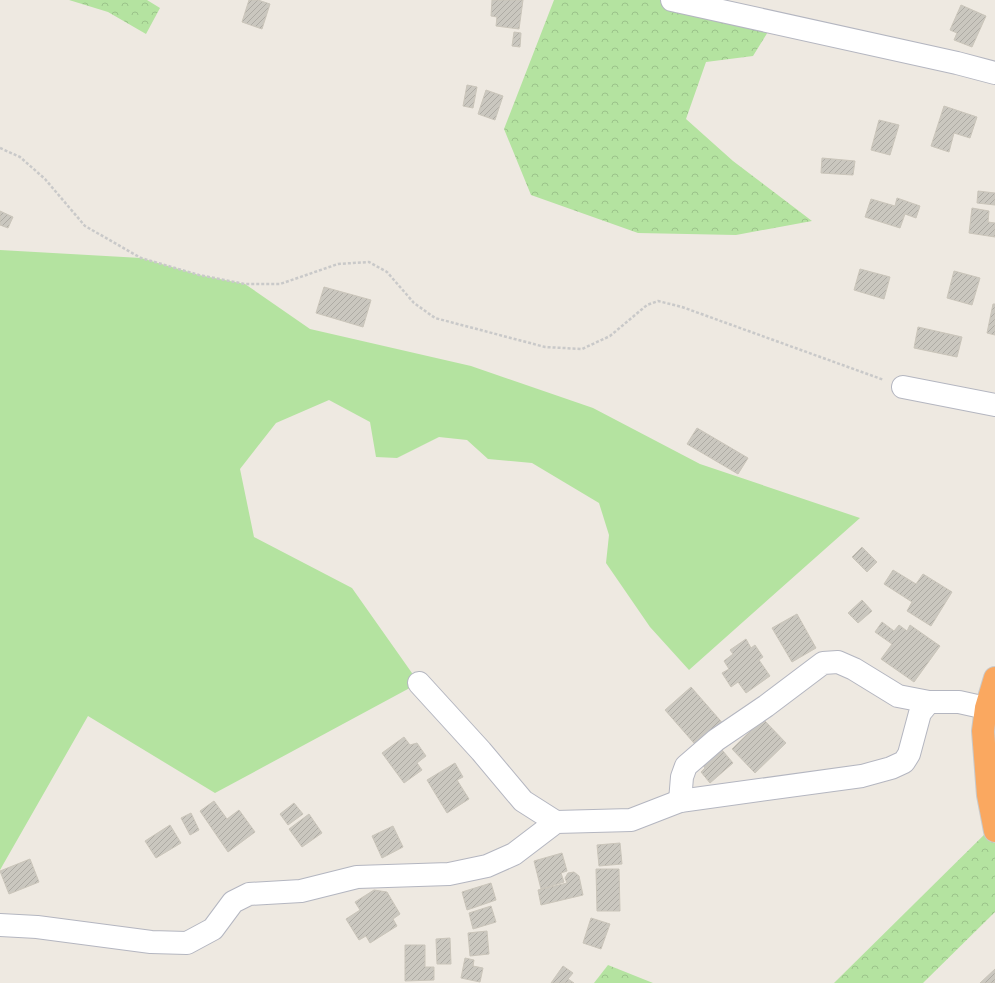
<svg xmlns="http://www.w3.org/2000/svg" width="995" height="983" font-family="'Fira Sans Condensed',sans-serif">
  <defs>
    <pattern id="forest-crowns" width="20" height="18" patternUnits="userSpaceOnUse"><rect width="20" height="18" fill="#b4e3a0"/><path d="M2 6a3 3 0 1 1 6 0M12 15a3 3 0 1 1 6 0" fill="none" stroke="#9bc38a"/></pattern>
    <pattern id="building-hatch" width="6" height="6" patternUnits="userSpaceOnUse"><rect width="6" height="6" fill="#cac7bf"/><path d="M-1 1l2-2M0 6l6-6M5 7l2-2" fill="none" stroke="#aeaba4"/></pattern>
  </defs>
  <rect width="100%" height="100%" fill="#eee9e1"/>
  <!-- grass -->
  <polygon fill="#b4e3a0" points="0,250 141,258 199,275 245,284 310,329 471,366 593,408 700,464 860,518 689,670 650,627 606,563 609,535 599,503 532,463 488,459 467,440 439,437 397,458 376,457 370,422 329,400 276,423 240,469 254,537 352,588 419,683 215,793 88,716 0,870"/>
  <!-- forest -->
  <g fill="url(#forest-crowns)">
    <polygon points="69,0 147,0 160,8 146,34 108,12"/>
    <polygon points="554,0 672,0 774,22 753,56 706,62 686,119 733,161 812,221 736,235 638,233 531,195 504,129"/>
    <polygon points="993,826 995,831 995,912 923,983 834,983"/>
    <polygon points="608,965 653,983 594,983"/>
  </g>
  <!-- building -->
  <g fill="url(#building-hatch)" stroke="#cac5ba">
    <polygon points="249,0 258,0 270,4 262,29 242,22"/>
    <polygon points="492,0 523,0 519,29 496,26 497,17 491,16"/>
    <polygon points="961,5 986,16 972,47 954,40 957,33 950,30"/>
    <polygon points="514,32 521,33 520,47 512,46"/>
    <polygon points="467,85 477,87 473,108 463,106"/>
    <polygon points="486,90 503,96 495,120 478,114"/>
    <polygon points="944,106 977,117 970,138 954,133 949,152 931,146"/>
    <polygon points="879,120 899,125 890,155 871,150"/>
    <polygon points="822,158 855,161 853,175 821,173"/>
    <polygon points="978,191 995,193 995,205 977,203"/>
    <polygon points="897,198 920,206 916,218 905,214 900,228 865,217 871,199 895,206"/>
    <polygon points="972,208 989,211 988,222 995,223 995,237 969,233"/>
    <polygon points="0,211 13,217 8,228 0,225"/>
    <polygon points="860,269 890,277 884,299 854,290"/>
    <polygon points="954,271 980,278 972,305 947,298"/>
    <polygon points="324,287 371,300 363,327 316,313"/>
    <polygon points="993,304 995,304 995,335 987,333"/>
    <polygon points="918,327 962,337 957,357 914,348"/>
    <polygon points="697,428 748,458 738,474 687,444"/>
    <polygon points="862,547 877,562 867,572 852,557"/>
    <polygon points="893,570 916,584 923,574 952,592 931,626 907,611 912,602 884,584"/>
    <polygon points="862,600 872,611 858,623 848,613"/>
    <polygon points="797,614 816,648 792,662 772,628"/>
    <polygon points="882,622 894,631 899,625 907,631 910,625 940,646 914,682 881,659 892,644 875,632"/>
    <polygon points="746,639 751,648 755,645 763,657 759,660 770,676 746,693 738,682 731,687 722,673 729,669 724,661 733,654 730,650"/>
    <polygon points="691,687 726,727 700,750 665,710"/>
    <polygon points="763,719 786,743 755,773 732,749"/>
    <polygon points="404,737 410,745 417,743 426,756 417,763 422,770 404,783 382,753"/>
    <polygon points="717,744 733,763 710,783 701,772 705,768 698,760"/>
    <polygon points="455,763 463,777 457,780 469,799 447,813 427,780"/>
    <polygon points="214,801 227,819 239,810 255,832 228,852 200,811"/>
    <polygon points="294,803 303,814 288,825 280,814"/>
    <polygon points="191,813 199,830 190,835 181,818"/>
    <polygon points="309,814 322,833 302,847 289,829"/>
    <polygon points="170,825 181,843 156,858 145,841"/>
    <polygon points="393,826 403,847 382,858 372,836"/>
    <polygon points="620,843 622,864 599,866 597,845"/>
    <polygon points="562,853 567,871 561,873 564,882 541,889 534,861"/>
    <polygon points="30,859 39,882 9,894 0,871"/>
    <polygon points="596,869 619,869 620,911 597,911"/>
    <polygon points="574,872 579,876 583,895 541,905 538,890 567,883 565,878 568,873"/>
    <polygon points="491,883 496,900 467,910 462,892"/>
    <polygon points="374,890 387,892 400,914 393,919 397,926 370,943 366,936 359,940 346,919 360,910 355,902"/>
    <polygon points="491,906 496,922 473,929 469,913"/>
    <polygon points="591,918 610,924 601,949 583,943"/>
    <polygon points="487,931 489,954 470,956 468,933"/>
    <polygon points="450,938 451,964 437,964 436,939"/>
    <polygon points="405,945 425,945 425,967 434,967 434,980 405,981"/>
    <polygon points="465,958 474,960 473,966 483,968 480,982 461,978"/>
    <polygon points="563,966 573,973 568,979 574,983 551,983"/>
    <polygon points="995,969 995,983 980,983"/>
  </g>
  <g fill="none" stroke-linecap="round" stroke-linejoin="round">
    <defs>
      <g id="minor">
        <polyline points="672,0 957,63 995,73"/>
        <polyline points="903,387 995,405"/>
        <polyline points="419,683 481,751 523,801 556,822"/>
        <polyline points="680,801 682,777 686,766 716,740 766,706 823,663 838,662 854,669 898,696 929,702"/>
        <polyline points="0,925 37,927 151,942 187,943 213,929 233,902 249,894 301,891 357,877 449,874 487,866 514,854 556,822 631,820 680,801 862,776 891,768 904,762 909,754 920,713 929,702 959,702 986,708"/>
      </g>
      <polyline id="highway" points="995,678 986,708 983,731 988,795 995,831"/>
    </defs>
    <!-- minor casing -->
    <use href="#minor" stroke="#b4b6c0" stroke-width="24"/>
    <!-- highway casing -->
    <use href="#highway" stroke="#c9c9c9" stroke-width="24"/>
    <!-- path -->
    <polyline stroke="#c9c9c9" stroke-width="2.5" stroke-dasharray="3 2" stroke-linecap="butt" points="0,148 20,157 45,179 85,226 141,258 199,275 245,284 280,284 338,264 369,262 387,272 414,303 435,318 545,347 582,349 610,336 647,305 658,301 682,307 884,380"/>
    <!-- minor -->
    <use href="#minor" stroke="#fff" stroke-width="22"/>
    <!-- highway -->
    <use href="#highway" stroke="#faa860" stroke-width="22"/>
  </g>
</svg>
